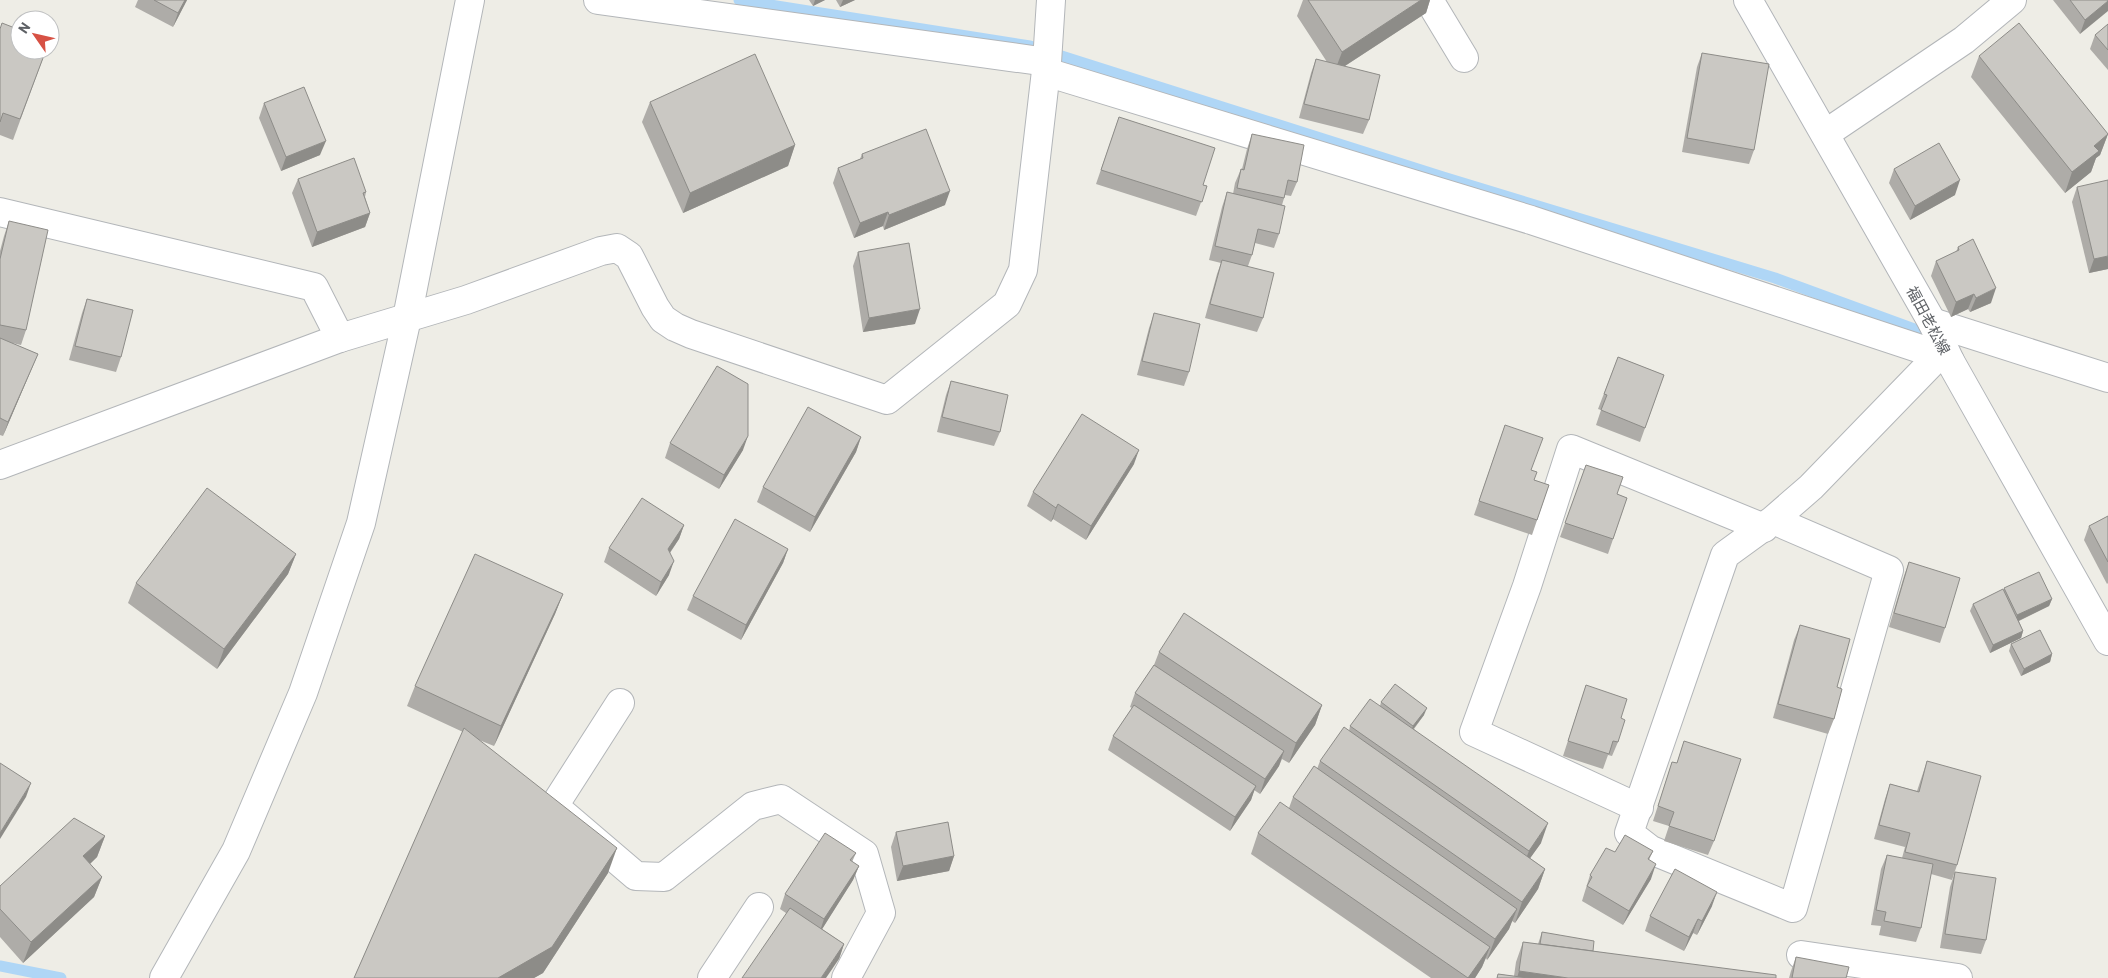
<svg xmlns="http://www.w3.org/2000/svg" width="2108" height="978" font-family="Barlow,'Noto Sans JP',sans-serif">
  <rect width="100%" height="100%" fill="#eeede6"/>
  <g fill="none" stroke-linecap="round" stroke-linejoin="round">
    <!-- stream -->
    <g stroke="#afd6f6" stroke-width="11">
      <polyline points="739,0 1030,46 1443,177 1775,278 1936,337"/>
      <polyline points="0,966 61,978"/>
    </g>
    <defs>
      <g id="minor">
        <polyline points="598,0 1047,62"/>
        <polyline points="1429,0 1464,58"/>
        <polyline points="1046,72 1531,220 1939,355 1950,361"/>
        <polyline points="1825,134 1964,40 2012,0"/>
        <polyline points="0,212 314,287 340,338"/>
        <polyline points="1932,322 2108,378"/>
        <polyline points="0,465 340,338 466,300 601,251 617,248 629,256 655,307 663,319 675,327 691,334 887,400 1007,304 1023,270 1047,62 1051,0"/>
        <polyline points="1773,520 1889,570 1793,908 1651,850 1629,833 1725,555 1773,520 1811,487 1939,355"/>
        <polyline points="620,703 554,806 636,876 664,877 753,806 781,799 864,854 881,913 846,978"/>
        <polyline points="1639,808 1474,732 1527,586 1571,449 1764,528"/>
        <polyline points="1801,955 1958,978"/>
        <polyline points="712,978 759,907"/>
      </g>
      <polyline id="tertiary" points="164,978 236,851 303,693 361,523 407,318 470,0"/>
      <polyline id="secondary" points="1748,0 1932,322 1950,361 2108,641"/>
    </defs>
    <!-- minor casing -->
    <use href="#minor" stroke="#b3b6b9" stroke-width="30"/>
    <!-- tertiary casing -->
    <use href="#tertiary" stroke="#b3b6b9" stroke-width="30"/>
    <!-- secondary casing -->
    <use href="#secondary" stroke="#b2b5b9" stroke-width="30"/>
    <!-- minor -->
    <use href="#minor" stroke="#fff" stroke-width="28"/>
    <!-- tertiary -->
    <use href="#tertiary" stroke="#fff" stroke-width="28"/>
    <!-- secondary -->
    <use href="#secondary" stroke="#fff" stroke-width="28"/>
  </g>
  <!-- wall -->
  <g fill="#aeaca8">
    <polygon points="138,0 187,0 173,27 135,7"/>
    <polygon points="809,0 825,0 813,6"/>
    <polygon points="836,0 855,0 840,7"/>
    <polygon points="1303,0 1430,0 1426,13 1345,66 1369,120 1363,134 1299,118 1311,73 1316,59 1327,62 1297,16"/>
    <polygon points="2053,0 2108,0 2080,34"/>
    <polygon points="2108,24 2108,70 2090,49 2095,35"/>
    <polygon points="0,29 46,50 13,140 0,135"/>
    <polygon points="1702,53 1754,150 1749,164 1682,152 1697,67"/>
    <polygon points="1979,56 2108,134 2100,155 2096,158 2091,172 2065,193 1971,77"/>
    <polygon points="650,102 795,145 788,166 683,213 642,122"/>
    <polygon points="264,103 320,155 281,171 259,118"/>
    <polygon points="1119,117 1203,185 1207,186 1196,216 1096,184"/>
    <polygon points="1252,134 1297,182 1291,196 1285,195 1282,205 1279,234 1274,248 1255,243 1252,255 1248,266 1263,318 1257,332 1205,318 1217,274 1221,263 1209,260 1222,207 1227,192 1233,194 1235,183 1241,169 1242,169 1247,149"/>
    <polygon points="862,154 945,205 884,230 883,226 854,238 833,183 838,168 860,159"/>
    <polygon points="1894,169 1955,195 1910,220 1889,183"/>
    <polygon points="298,179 366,192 365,197 370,213 365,227 312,247 292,193"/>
    <polygon points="2077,187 2108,269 2089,273 2072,202"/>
    <polygon points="9,221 26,330 21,345 12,343 38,354 32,368 3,436 0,435 0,251 4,236"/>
    <polygon points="1958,247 1991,303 1970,312 1968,309 1951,317 1931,276 1936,261 1956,252"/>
    <polygon points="858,252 915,324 863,332 853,266"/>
    <polygon points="87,299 121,357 116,372 69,360 82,313"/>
    <polygon points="1154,314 1189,372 1184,386 1137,375 1149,328"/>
    <polygon points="1618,357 1664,375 1640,442 1596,425 1601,410 1598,409"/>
    <polygon points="951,381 1000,432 994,446 937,432 946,395"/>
    <polygon points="1505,425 1531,470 1534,480 1549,485 1532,535 1474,515"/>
    <polygon points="861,437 856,452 810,532 757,502 763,487"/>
    <polygon points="670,443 743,450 719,489 665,458"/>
    <polygon points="1134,464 1086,540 1053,519 1051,522 1027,506 1033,492"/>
    <polygon points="1586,465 1617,494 1627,498 1608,554 1560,537"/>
    <polygon points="2108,516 2108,583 2107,584 2084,540 2089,526"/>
    <polygon points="684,525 679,539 670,553 669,575 656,596 604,562 609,548"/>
    <polygon points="788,549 783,563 741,640 687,610 693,596"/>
    <polygon points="296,554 288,574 217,669 128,603 136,583"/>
    <polygon points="1909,562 1945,628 1940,643 1889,627 1904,576"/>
    <polygon points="2004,588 2052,599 2049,606 2019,621 2023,631 2021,638 1990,653 1970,611 1973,604 2004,590"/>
    <polygon points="563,594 555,614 494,746 479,740 608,873 543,973 534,978 354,978 463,732 407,706 415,686"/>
    <polygon points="1800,625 1837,687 1834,719 1828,734 1773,718 1794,640"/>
    <polygon points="2011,644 2052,654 2050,662 2021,676 2009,651"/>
    <polygon points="1159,652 1322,705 1315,725 1289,763 1282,759 1279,766 1260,794 1254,790 1251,800 1230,831 1108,750 1113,736 1132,708 1130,707 1135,693 1154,665"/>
    <polygon points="1586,685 1621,718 1618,742 1612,756 1608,755 1603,769 1563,756"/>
    <polygon points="1381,702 1424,715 1414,729 1541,843 1530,858 1545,869 1538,889 1515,923 1512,921 1509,929 1487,960 1486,958 1482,967 1475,978 1431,978 1251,854 1258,833 1289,808 1293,797 1317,769 1320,761 1349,731 1350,726 1380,706"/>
    <polygon points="1684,741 1714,841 1708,855 1664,841 1669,826 1653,821 1672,762 1677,763"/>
    <polygon points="1927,761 1957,865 1952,880 1931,874 1921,928 1916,942 1879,935 1881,926 1871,925 1881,869 1887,855 1902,858 1905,847 1874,839 1885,799 1890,784 1917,791"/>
    <polygon points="896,832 954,856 949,871 897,881 891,847"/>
    <polygon points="105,836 97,857 90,864 102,877 94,897 23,963 0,937 0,886"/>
    <polygon points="1653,851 1649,860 1651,879 1623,925 1582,901 1590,875 1615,852"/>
    <polygon points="856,853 852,862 859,866 853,880 822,929 844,944 839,959 786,913 780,909 785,894"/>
    <polygon points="1955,872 1986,940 1981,954 1940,948 1950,887"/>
    <polygon points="1712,906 1697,935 1693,933 1684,951 1645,931 1650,916"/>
    <polygon points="1542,932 1593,951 1776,978 1497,978 1498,974 1514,976 1516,962 1523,942 1538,944"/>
    <polygon points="1796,957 1846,978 1789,978 1791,971"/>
  </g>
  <!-- shaded-wall -->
  <g fill="#8d8c88">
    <polygon points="185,0 187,0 173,27 178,13"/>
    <polygon points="815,0 825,0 813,6"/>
    <polygon points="843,0 855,0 840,7"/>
    <polygon points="1421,0 1430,0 1426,13 1334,73 1342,52"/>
    <polygon points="2108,1 2108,11 2080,34 2085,20"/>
    <polygon points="2108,134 2100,155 2096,158 2091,172 2065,193 2072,172 2094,146"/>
    <polygon points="326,141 320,155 281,171 286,157"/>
    <polygon points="795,145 788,166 683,213 690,193"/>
    <polygon points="1960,180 1955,195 1910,220 1915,206"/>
    <polygon points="950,191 945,205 884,230 889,215"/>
    <polygon points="888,212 883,226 854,238 860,223"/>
    <polygon points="370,213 365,227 312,247 317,232"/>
    <polygon points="2108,256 2108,269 2089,273 2094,259"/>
    <polygon points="1996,288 1991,303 1970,312 1976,298"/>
    <polygon points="1974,294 1968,309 1951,317 1956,302"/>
    <polygon points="920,309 915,324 863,332 869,318"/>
    <polygon points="38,354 32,368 3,436 8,422"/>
    <polygon points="748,436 743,450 719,489 724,475"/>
    <polygon points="861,437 856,452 810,532 815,517"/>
    <polygon points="1139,450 1134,464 1086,540 1091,526"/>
    <polygon points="1058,504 1053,519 1051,522 1056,508"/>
    <polygon points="684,525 679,539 662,564 668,549"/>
    <polygon points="788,549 783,563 741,640 746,625"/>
    <polygon points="296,554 288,574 217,669 224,649"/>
    <polygon points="674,561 669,575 656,596 661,582"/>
    <polygon points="563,594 555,614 494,746 501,726"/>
    <polygon points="2052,599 2049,606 2014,623 2017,615"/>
    <polygon points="2023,631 2021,638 1990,653 1993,645"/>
    <polygon points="2052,654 2050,662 2021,676 2024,669"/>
    <polygon points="1322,705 1315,725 1289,763 1296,743"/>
    <polygon points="1427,708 1424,715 1410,733 1413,726"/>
    <polygon points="1284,751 1279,766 1260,794 1265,779"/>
    <polygon points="31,783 26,797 0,839 0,833"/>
    <polygon points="1256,786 1251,800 1230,831 1235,817"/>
    <polygon points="1548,823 1541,843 1521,871 1529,851"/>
    <polygon points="105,836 97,857 76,877 83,856"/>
    <polygon points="617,848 608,873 543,973 534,978 498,978"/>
    <polygon points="954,856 949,871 897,881 903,866"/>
    <polygon points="1656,864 1651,879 1623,925 1629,911"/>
    <polygon points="859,866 853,880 819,934 824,919"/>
    <polygon points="1545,869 1538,889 1515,923 1522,902"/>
    <polygon points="102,877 94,897 23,963 31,942"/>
    <polygon points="1717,892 1712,906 1697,935 1702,921"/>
    <polygon points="1517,909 1509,929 1487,960 1495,939"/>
    <polygon points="1698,919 1693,933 1684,951 1689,937"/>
    <polygon points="844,944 839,959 826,978 821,978"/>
    <polygon points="1490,947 1482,967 1475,978 1468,978"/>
    <polygon points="1519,971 1568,978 1517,978"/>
  </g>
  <!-- building -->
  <g fill="#cac8c3" stroke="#8d8c88">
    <polygon points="154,0 185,0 178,13"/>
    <polygon points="1308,0 1421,0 1342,52"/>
    <polygon points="2070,0 2108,0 2108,1 2085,20"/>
    <polygon points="2,23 20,30 20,50 46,50 20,119 3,113 0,122 0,29"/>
    <polygon points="2019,23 2108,134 2094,146 2099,151 2072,172 1979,56"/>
    <polygon points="2108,24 2108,50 2095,35"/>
    <polygon points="1702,53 1769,64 1754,150 1687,138"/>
    <polygon points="755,54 795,145 690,193 650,102"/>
    <polygon points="1316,59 1380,75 1369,120 1304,104"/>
    <polygon points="304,87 326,141 286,157 264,103"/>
    <polygon points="1119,117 1215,148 1203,185 1207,186 1202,202 1101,170"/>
    <polygon points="926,129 950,191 889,215 888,212 860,223 838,168 863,158 862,154"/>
    <polygon points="1252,134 1304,145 1297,182 1288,180 1284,198 1237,188 1241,169 1244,170"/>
    <polygon points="1939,143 1960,180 1915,206 1894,169"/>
    <polygon points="354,158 366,192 363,193 370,213 317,232 298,179"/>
    <polygon points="2108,180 2108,256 2094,259 2077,187"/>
    <polygon points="1227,192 1285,206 1279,234 1258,229 1252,255 1215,246"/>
    <polygon points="9,221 48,230 26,330 0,325 0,259"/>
    <polygon points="1973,239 1996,288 1976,298 1974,294 1956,302 1936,261 1959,250 1958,247"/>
    <polygon points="909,243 920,309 869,318 858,252"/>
    <polygon points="1222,260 1274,273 1263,318 1210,304"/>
    <polygon points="87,299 133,310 121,357 75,346"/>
    <polygon points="1154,313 1200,324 1189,372 1142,361"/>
    <polygon points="0,338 38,354 8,422 0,418"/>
    <polygon points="1618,357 1664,375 1645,428 1601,410 1607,395 1604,394"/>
    <polygon points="717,366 748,384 748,436 724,475 670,443"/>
    <polygon points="951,381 1008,395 1000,432 942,417"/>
    <polygon points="808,407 861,437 815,517 763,487"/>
    <polygon points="1082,414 1139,450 1091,526 1058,504 1056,508 1033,492"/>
    <polygon points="1505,425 1543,438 1531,470 1537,472 1534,480 1549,485 1537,520 1479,501"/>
    <polygon points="1586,465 1623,477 1617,494 1627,498 1613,539 1565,523"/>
    <polygon points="207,488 296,554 224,649 136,583"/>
    <polygon points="642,498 684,525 668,549 674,561 661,582 609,548"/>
    <polygon points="2108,516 2108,562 2089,526"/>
    <polygon points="735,519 788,549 746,625 693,596"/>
    <polygon points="475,554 563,594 501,726 415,686"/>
    <polygon points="1909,562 1960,578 1945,628 1894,613"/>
    <polygon points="2039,572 2052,599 2017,615 2004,588"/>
    <polygon points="2003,589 2023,631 1993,645 1973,604"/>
    <polygon points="1184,613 1322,705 1296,743 1159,652"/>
    <polygon points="1800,625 1850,639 1837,687 1842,689 1834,719 1778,704"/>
    <polygon points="2040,630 2052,654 2024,669 2011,644"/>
    <polygon points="1154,665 1284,751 1265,779 1135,693"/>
    <polygon points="1395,684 1427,708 1413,726 1381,702"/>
    <polygon points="1586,685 1627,699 1621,718 1625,720 1618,742 1613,741 1609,754 1568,741"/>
    <polygon points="1370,699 1548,823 1529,851 1350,726"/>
    <polygon points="1134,705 1256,786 1235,817 1113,736"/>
    <polygon points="1344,727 1545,869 1522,902 1320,761"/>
    <polygon points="464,728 617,848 552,947 498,978 354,978"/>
    <polygon points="1684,741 1741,759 1714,841 1669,826 1674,812 1658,806 1672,762 1677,763"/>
    <polygon points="1927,761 1981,776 1957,865 1905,852 1910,833 1879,825 1890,784 1919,792"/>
    <polygon points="0,763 31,783 0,833"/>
    <polygon points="1314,766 1517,909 1495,939 1293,797"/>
    <polygon points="1280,802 1490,947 1468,978 1258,833"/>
    <polygon points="74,818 105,836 83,856 102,877 31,942 0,909 0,886"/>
    <polygon points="948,822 954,856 903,866 896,832"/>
    <polygon points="825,833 856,853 850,860 859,866 824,919 785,894"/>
    <polygon points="1625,835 1653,851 1648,859 1656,864 1629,911 1587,886 1592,877 1590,875 1606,848 1615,852"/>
    <polygon points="1887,855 1933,864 1921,928 1884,921 1886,912 1876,910"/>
    <polygon points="1675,869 1717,892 1702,921 1698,919 1689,937 1650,916"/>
    <polygon points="1955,872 1996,878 1986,940 1945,934"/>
    <polygon points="790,908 844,944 821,978 742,978"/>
    <polygon points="1542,932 1594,941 1593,951 1540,944"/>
    <polygon points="1523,942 1776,975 1776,978 1568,978 1519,971"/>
    <polygon points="1796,957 1849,967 1846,978 1792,978"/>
    <polygon points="1498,974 1528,978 1497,978"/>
  </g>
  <g text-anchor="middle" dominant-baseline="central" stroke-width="4" stroke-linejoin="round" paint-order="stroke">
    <!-- street labels -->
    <g font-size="15" fill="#5e6165" stroke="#fff">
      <text transform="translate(1929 320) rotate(62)">福田老松線</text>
    </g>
  </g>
  <!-- north arrow -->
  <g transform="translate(35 35) rotate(304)"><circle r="24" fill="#ffffff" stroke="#bfc0c1"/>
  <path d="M0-4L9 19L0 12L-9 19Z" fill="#d75144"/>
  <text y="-8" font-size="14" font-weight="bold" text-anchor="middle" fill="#5e6165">N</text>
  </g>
</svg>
